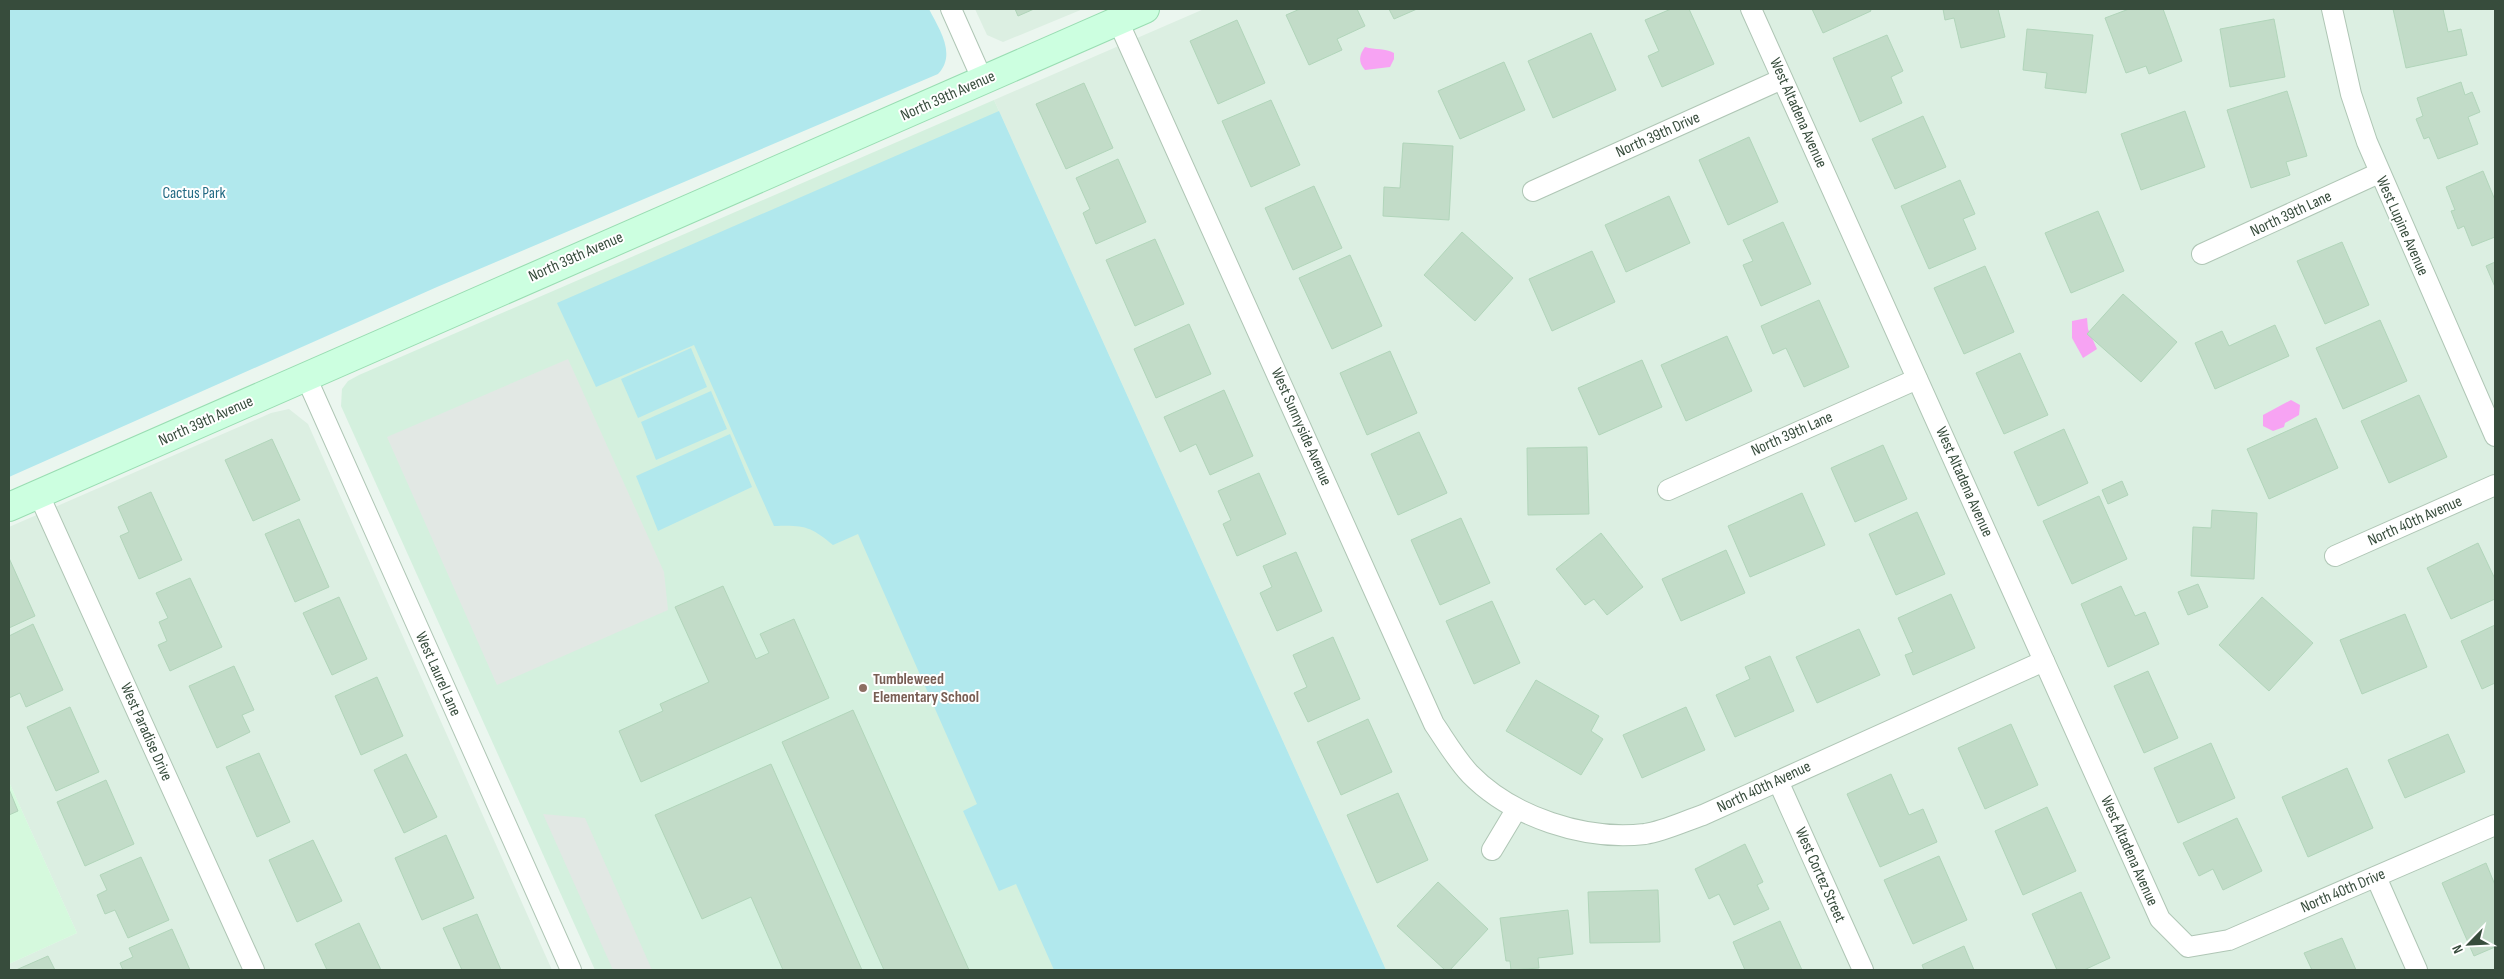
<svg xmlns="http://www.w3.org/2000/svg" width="2504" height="979" font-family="'Sofia Sans Condensed',sans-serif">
  <rect width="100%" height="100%" fill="#ebf6ef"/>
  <!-- residential -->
  <g fill="#dcefe2">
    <polygon points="975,9 1083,9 1003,42 987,35"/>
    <polygon points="1204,9 2495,9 2495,970 1386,970 994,100"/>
    <polygon points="289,409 308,424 552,970 9,970 9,964 77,933 9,782 9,527 271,413"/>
  </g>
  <!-- commercial -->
  <polygon fill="#d5f9dd" points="9,782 77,933 9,964"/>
  <!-- education -->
  <polygon fill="#d4f0de" points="994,100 1386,970 595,970 341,406 342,389 348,381 359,375"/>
  <!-- green -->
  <g fill="#b1e8ed">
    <path d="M9 9H929C939 29 957 54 938 74L437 287 9 477Z"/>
    <path d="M999 111 1386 970H1054L1016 884 999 891 963 811 977 804 858 534 833 545C810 526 804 525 774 526L694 345 596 387 557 303Z"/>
    <polygon points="691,348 707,387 638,418 621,379"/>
    <polygon points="711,391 727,429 656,460 641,422"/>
    <polygon points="730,434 752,487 658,531 636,476"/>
  </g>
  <!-- parking -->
  <g fill="#e2e8e4">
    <polygon points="568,359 664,572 668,610 497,685 387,437"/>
    <polygon points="543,814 585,818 652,970 613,970"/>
  </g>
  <!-- water -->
  <g fill="#f7a3f3">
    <path d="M1365 47C1375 50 1386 48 1394 53V59L1390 67 1365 70C1358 62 1359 55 1365 47Z"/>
    <polygon points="2087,318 2088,329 2097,349 2083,358 2072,338 2072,321"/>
    <polygon points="2291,400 2300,405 2299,415 2285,423 2284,427 2273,431 2263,426 2263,415"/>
  </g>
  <!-- building -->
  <g fill="#c2dcc8" stroke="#b1d5ba">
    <polygon points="1015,9 1034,9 1018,16"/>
    <polygon points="1300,9 1357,9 1365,26 1337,39 1342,50 1309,65 1286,15"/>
    <polygon points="1389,9 1417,9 1394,19"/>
    <polygon points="1671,9 1689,9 1714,64 1662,87 1648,56 1659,51 1645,20"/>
    <polygon points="1812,9 1870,9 1871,11 1823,33"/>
    <polygon points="1943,9 1998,9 2005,37 1961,48 1954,18 1945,20"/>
    <polygon points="2129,9 2163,9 2182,61 2149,74 2146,66 2126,73 2105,18"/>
    <polygon points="2393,9 2443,9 2448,32 2461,29 2467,55 2406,68"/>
    <polygon points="2274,19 2285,77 2230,87 2220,29"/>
    <polygon points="1237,20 1265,83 1218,104 1190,41"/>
    <polygon points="2027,29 2093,35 2086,93 2045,88 2047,73 2023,70"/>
    <polygon points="1591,33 1616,90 1553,118 1528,61"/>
    <polygon points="1887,35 1903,71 1891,77 1902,103 1860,122 1833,58"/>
    <polygon points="1504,62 1525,110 1460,139 1438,91"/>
    <polygon points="2461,82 2465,95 2472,92 2480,112 2468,117 2478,144 2438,159 2429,137 2424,139 2416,119 2423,116 2417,98"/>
    <polygon points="1084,83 1113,148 1066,169 1036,104"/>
    <polygon points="2287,91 2307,156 2286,162 2290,175 2251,188 2227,110"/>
    <polygon points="1271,100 1300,165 1251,187 1222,121"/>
    <polygon points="2185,111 2205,167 2141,190 2121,134"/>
    <polygon points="1923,116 1946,167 1895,189 1872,139"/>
    <polygon points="1749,137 1778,202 1728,225 1699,160"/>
    <polygon points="1403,143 1453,146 1449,220 1383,216 1384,187 1400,188"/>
    <polygon points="1118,159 1146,222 1096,244 1083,213 1090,209 1076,178"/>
    <polygon points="2483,171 2495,200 2495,237 2472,246 2464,226 2458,229 2451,211 2455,210 2446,187"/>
    <polygon points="1960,180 1975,214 1963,219 1976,249 1929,269 1901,206"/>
    <polygon points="1314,186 1342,248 1293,270 1265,208"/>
    <polygon points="1669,196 1690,243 1626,272 1605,225"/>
    <polygon points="2098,211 2124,271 2071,293 2045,233"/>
    <polygon points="1783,222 1811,284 1761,306 1743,265 1753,261 1743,240"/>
    <polygon points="1462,232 1513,278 1475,321 1424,275"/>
    <polygon points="1155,239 1184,304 1135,326 1106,260"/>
    <polygon points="2342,242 2369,305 2325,324 2297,261"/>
    <polygon points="1592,251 1615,302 1552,331 1529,279"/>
    <polygon points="1350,255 1382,326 1332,349 1299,278"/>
    <polygon points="2495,262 2495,287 2486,266"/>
    <polygon points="1985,266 2014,332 1964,354 1934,288"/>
    <polygon points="2123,294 2177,342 2141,382 2087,334"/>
    <polygon points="1819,300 1849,367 1804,387 1786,348 1773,354 1761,326"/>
    <polygon points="2380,320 2407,381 2343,409 2316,348"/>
    <polygon points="1189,324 1211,374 1156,398 1134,349"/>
    <polygon points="2275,325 2289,356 2215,389 2195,343 2222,331 2229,346"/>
    <polygon points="1727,336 1752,391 1686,421 1661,365"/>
    <polygon points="1390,351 1417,413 1367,435 1340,373"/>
    <polygon points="2020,353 2048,415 2004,434 1976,373"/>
    <polygon points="1642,360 1662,407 1599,435 1578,388"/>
    <polygon points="1224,390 1253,456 1210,475 1196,444 1180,452 1164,417"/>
    <polygon points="2419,395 2447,457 2389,483 2361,421"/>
    <polygon points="2316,418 2338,468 2269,499 2247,449"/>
    <polygon points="2064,429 2088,483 2038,506 2014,452"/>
    <polygon points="1419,432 1447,493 1398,515 1371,454"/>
    <polygon points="272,439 300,500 253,521 225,460"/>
    <polygon points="1883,445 1907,499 1855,522 1831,468"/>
    <polygon points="1587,447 1589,514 1528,515 1527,448"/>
    <polygon points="1259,473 1286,534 1237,556 1223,524 1231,520 1218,491"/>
    <polygon points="2122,481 2128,495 2108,504 2102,490"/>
    <polygon points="151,492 182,560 139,579 120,536 129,532 118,507"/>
    <polygon points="1802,493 1825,545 1750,577 1728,526"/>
    <polygon points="2099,496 2127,559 2072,584 2043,521"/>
    <polygon points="2212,510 2257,513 2254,579 2191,576 2193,527 2211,528"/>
    <polygon points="1917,512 1945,574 1896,595 1869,534"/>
    <polygon points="1461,518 1490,583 1440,605 1411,540"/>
    <polygon points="299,519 329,587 295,602 265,534"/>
    <polygon points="1601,533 1643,587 1607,615 1594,599 1585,605 1556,569"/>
    <polygon points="2478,543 2495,579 2495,599 2451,619 2427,568"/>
    <polygon points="1726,550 1745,593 1681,621 1662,579"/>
    <polygon points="1296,552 1322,611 1277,631 1260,593 1272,587 1263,566"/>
    <polygon points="9,558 35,616 9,628"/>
    <polygon points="190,578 222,647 170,671 158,645 167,641 159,622 168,618 156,593"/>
    <polygon points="2198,584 2208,607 2188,615 2178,592"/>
    <polygon points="723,586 756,659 769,653 760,634 794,619 829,698 641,782 619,731 663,711 660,704 709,682 675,607"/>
    <polygon points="2121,586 2135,616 2145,612 2159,644 2108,667 2081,604"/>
    <polygon points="1951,594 1975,648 1913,675 1905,655 1913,652 1898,618"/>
    <polygon points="339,597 367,659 332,675 303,613"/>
    <polygon points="2262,597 2313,643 2269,691 2219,645"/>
    <polygon points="1492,601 1520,663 1474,684 1446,621"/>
    <polygon points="2405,614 2427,667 2362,694 2340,640"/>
    <polygon points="33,624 63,690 26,707 20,693 9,698 9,636"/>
    <polygon points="2495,625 2495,683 2482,689 2461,641"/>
    <polygon points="1859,629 1880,675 1817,703 1796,657"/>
    <polygon points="1333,637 1360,699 1308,722 1294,693 1307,687 1293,655"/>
    <polygon points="1770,656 1794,711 1735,737 1716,695 1750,679 1745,667"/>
    <polygon points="234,666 254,710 242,715 250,732 217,748 189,686"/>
    <polygon points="2148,671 2178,738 2144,753 2114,686"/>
    <polygon points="377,677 403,736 361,755 335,696"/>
    <polygon points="1536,680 1599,716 1591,731 1603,739 1581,775 1506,731"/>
    <polygon points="70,707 99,772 56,791 27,727"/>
    <polygon points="1686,707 1705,750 1642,778 1623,735"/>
    <polygon points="853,710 969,970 884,970 782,742"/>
    <polygon points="1368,719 1392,772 1341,795 1317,742"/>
    <polygon points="2011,724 2038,785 1985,809 1958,748"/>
    <polygon points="2448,734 2465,772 2405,798 2388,760"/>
    <polygon points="2211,743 2235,798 2178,823 2154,768"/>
    <polygon points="259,753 290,822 257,837 226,767"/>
    <polygon points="406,754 437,817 404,833 374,770"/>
    <polygon points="771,764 862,970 783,970 751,897 702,919 655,815"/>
    <polygon points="2347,768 2373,828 2308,857 2282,797"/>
    <polygon points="1891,774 1909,815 1923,809 1937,842 1880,867 1847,794"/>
    <polygon points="106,780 134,844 85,866 57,802"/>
    <polygon points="9,789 18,811 9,815"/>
    <polygon points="1398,793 1428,860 1377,883 1347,815"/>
    <polygon points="2047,807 2076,871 2023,895 1995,831"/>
    <polygon points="2237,818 2262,871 2223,890 2213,869 2199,876 2183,843"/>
    <polygon points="446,835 474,898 422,920 395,858"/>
    <polygon points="313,840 342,901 297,922 269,860"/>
    <polygon points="1745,844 1763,882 1757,885 1769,909 1734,925 1719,894 1709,899 1695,869"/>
    <polygon points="1939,856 1967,920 1913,944 1884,880"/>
    <polygon points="141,857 169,920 128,938 115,910 105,914 97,895 107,890 100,875"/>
    <polygon points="2486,863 2495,885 2495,947 2474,956 2442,883"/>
    <polygon points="1438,882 1488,929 1450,970 1445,970 1397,926"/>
    <polygon points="1658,890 1660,942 1590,943 1588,892"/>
    <polygon points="2081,892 2110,958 2084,970 2057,970 2032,914"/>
    <polygon points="1568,910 1573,954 1538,958 1539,968 1511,970 1510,961 1506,961 1500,918"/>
    <polygon points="477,914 501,970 462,970 443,928"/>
    <polygon points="1780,921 1802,970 1745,970 1733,942"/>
    <polygon points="359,923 381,970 327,970 315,944"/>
    <polygon points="172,929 190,970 123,970 120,963 133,957 129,948"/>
    <polygon points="2342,938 2356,970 2312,970 2304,953"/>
    <polygon points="1964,946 1974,970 1924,970 1922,965"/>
    <polygon points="48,956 55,970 16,970"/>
  </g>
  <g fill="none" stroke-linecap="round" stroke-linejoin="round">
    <defs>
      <g id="street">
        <polyline points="951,9 983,81"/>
        <polyline points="1751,9 2160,919 2188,947 2229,940 2495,825"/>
        <polyline points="2332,9 2351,94 2367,142 2495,436"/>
        <path d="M1118 21 1434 724C1445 740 1456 759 1470 774 1512 817 1585 841 1645 834 1664 831 1685 821 1703 815L2044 661"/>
        <polyline points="1533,191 1782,79"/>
        <polyline points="2202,254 2379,173"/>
        <polyline points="306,377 571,970"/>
        <polyline points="1668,490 1917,379"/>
        <polyline points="39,495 254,970"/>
        <polyline points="2335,556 2495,485"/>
        <polyline points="1778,781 1863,970"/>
        <polyline points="1492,850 1516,810"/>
        <polyline points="2376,877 2417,970"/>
      </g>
      <polyline id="secondary" points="9,507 1145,9"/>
    </defs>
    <!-- street casing -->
    <use href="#street" stroke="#afc6b5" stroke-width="22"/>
    <!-- secondary casing -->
    <use href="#secondary" stroke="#99ddb2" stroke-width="30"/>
    <!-- street -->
    <use href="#street" stroke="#fff" stroke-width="20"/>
    <!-- secondary -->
    <use href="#secondary" stroke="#ccffe0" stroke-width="28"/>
  </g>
  <!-- markers -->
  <circle fill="#8d6e63" stroke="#fff" stroke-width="2" cx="863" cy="688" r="5"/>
  <g text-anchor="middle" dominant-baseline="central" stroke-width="4" stroke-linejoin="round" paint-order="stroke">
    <!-- street labels -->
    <g font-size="16" fill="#374c3c" stroke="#fff">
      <text transform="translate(948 96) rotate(-24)">North 39th Avenue</text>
      <text transform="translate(1798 113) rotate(66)">West Altadena Avenue</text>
      <text transform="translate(1658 135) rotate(-24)">North 39th Drive</text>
      <text transform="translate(2291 214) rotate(-25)">North 39th Lane</text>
      <text transform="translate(2402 226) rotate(66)">West Lupine Avenue</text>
      <text transform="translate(576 257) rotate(-24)">North 39th Avenue</text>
      <text transform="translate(206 421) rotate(-24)">North 39th Avenue</text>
      <text transform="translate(1301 427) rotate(66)">West Sunnyside Avenue</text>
      <text transform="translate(1792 434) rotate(-24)">North 39th Lane</text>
      <text transform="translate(1964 482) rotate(66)">West Altadena Avenue</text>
      <text transform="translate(2415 521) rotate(-24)">North 40th Avenue</text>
      <text transform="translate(438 674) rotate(66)">West Laurel Lane</text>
      <text transform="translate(146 732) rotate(66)">West Paradise Drive</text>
      <text transform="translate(1764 787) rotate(-25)">North 40th Avenue</text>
      <text transform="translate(2129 851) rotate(66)">West Altadena Avenue</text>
      <text transform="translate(1820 875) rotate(66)">West Cortez Street</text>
      <text transform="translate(2343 891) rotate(-23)">North 40th Drive</text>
    </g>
    <!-- park labels -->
    <g font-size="16" fill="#246b84" stroke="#fff">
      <text x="194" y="193">Cactus Park</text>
    </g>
    <!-- education labels -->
    <g font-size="16" font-weight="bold" fill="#785e54" stroke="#fff" text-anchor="start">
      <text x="873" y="679">Tumbleweed<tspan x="873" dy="18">Elementary School</tspan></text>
    </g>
  </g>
  <!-- border -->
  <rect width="2504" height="979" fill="none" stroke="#374c3c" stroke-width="20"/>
  <!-- north arrow -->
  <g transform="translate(2469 944) rotate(246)" stroke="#ffffff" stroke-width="4" paint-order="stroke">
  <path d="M0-4L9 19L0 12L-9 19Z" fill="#374c3c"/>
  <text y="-8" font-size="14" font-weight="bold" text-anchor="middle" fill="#374c3c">N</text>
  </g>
</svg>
